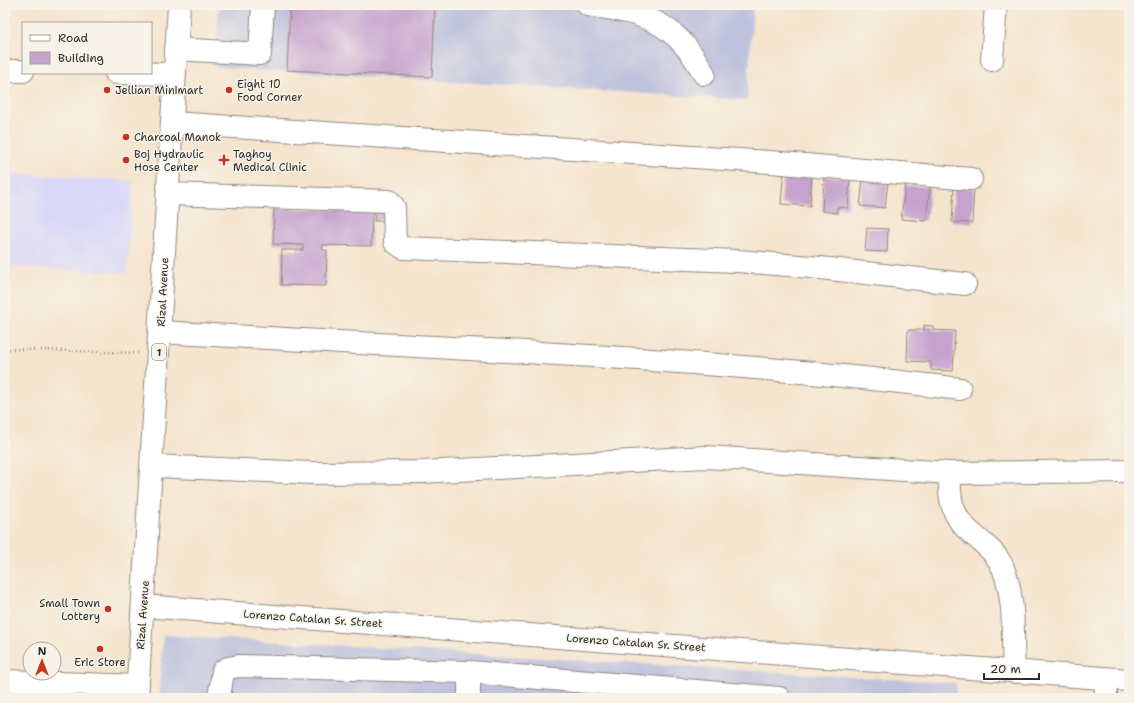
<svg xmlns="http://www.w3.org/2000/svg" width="1134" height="703" font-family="'Shantell Sans',sans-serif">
  <rect width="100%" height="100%" fill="#f7f3e8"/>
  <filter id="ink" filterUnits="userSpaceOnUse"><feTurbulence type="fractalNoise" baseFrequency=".025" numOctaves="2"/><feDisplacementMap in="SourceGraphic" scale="8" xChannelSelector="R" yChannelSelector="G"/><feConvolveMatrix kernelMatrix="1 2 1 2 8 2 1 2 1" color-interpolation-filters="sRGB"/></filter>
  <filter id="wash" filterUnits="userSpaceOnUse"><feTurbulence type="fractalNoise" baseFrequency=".012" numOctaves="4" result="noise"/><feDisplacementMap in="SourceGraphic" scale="16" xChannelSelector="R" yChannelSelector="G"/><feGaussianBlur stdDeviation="0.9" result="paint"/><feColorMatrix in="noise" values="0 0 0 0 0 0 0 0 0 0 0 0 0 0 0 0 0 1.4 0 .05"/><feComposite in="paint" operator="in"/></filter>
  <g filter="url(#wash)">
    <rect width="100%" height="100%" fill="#f5e4cd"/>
    <!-- built -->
    <polygon fill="#d8d7f8" points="5,173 133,181 127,273 5,266"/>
    <!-- industrial -->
    <g fill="#bfc2dd">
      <polygon points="219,5 753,5 747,100 215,67"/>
      <polygon points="163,635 956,683 956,698 159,698"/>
    </g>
    <g id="blocks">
      <!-- building -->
      <g fill="#c6a3cf">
        <polygon points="290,5 435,5 432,77 287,70"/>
        <polygon points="784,169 812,171 810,206 781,204"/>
        <polygon points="824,176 850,178 848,208 837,207 837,213 822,211"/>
        <polygon points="863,179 888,181 885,208 860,206"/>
        <polygon points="905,185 930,187 926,221 901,219"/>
        <polygon points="954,186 974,188 972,223 952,222"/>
        <polygon points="274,208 372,211 371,246 323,245 322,250 327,250 326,286 281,285 282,250 303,250 303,245 273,244"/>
        <polygon points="375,209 387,209 387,221 374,221"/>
        <polygon points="867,228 888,229 887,252 865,251"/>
        <polygon points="924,325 933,326 933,330 955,331 953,371 931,370 931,362 907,361 908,330 924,330"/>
      </g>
    </g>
  </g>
  <g filter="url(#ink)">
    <use href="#blocks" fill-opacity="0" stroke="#90887c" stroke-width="1"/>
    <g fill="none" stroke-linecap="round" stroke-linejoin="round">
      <defs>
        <g id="minor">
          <path d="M588 5C644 13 676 21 704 74"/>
          <polyline points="176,49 260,54 263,5"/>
          <polyline points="992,60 996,5"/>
          <polyline points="5,71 23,71"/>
          <polyline points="116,73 174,74"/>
          <polyline points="172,123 770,162 971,179"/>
          <polyline points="168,194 389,201 394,207 395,242 403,248 738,261 811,267 965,284"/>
          <path d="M160 332C427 348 695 356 960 389"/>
          <polyline points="152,466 312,473 421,472 706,457 950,473 1129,471"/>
          <path d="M950 473C949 492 950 511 964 526 977 540 995 549 1003 568 1016 599 1012 639 1014 672"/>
          <polyline points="143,606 1129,680"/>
          <polyline points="1106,679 1106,698"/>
          <polyline points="5,681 138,686"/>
          <polyline points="219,698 223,671 228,668 239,666 469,672 779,698"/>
          <polyline points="469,698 469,672"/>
        </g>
        <polyline id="major" points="137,698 179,5"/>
      </defs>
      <!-- minor casing -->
      <use href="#minor" stroke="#90887c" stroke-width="24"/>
      <!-- major casing -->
      <use href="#major" stroke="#90887c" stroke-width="24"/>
      <!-- path -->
      <polyline stroke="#90887c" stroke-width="2.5" stroke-dasharray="1 3" stroke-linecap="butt" points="5,349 138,353"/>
      <!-- minor -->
      <use href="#minor" stroke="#fff" stroke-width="22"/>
      <!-- major -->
      <use href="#major" stroke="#fff" stroke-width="22"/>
    </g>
  </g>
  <!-- markers -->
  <g fill="#c8321e" stroke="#f7f3e8" stroke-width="1.5">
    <circle cx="107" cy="90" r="4"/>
    <circle cx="229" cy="90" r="4"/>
    <circle cx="126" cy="137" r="4"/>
    <circle cx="126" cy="160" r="4"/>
    <path d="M222 154h4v4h4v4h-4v4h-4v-4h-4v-4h4z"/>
    <circle cx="108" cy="609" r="4"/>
    <circle cx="100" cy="649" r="4"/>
  </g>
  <g text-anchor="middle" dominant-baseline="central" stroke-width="3" stroke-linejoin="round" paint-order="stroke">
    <!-- shield labels -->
    <rect fill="#f7f3e8" stroke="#686764" stroke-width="1" x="152" y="344" width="14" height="16" rx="3"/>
    <g font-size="10" font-weight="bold" fill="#2b2b2b">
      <text x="159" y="352">1</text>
    </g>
    <!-- poi labels -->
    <g font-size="11" fill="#2b2b2b" stroke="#f7f3e8" text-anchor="start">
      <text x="237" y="84">Eight 10<tspan x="237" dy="13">Food Corner</tspan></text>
      <text x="115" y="90">Jellian Minimart</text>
      <text x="134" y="137">Charcoal Manok</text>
      <text x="134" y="154">Boj Hydraulic<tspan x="134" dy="13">Hose Center</tspan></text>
      <text x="233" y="154">Taghoy<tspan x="233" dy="13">Medical Clinic</tspan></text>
      <text x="100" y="603" text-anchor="end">Small Town<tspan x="100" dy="13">Lottery</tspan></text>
      <text x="100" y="662" text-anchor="middle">Eric Store</text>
    </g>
    <!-- street labels -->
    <g font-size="11" fill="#2b2b2b" stroke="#f7f3e8">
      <text transform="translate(163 292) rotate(-87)">Rizal Avenue</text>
      <text transform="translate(143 615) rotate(-86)">Rizal Avenue</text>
      <text transform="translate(313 619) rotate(4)">Lorenzo Catalan Sr. Street</text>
      <text transform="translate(636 643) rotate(4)">Lorenzo Catalan Sr. Street</text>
    </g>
  </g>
  <!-- margin -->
  <rect width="1134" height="703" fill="none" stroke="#f7f3e8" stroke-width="20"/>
  <!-- legend -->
  <rect x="22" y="22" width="130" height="52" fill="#f7f3e8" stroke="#a5a39c"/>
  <rect x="30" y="35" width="20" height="6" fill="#ffffff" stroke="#a5a39c"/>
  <text x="58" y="42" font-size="12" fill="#2b2b2b">Road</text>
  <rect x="30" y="52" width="20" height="12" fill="#c6a3cf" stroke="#a5a39c"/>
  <text x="58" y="62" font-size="12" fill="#2b2b2b">Building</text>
  <!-- north arrow -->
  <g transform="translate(42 661)"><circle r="19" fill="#f7f3e8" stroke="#a5a39c"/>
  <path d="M0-3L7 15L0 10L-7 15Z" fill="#c8321e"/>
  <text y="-6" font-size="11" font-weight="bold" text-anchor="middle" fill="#2b2b2b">N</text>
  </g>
  <!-- scale -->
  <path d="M984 673v6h55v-6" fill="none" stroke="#2b2b2b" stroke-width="2"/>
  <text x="990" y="673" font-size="12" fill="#2b2b2b" stroke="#f7f3e8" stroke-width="3" paint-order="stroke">20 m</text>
</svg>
